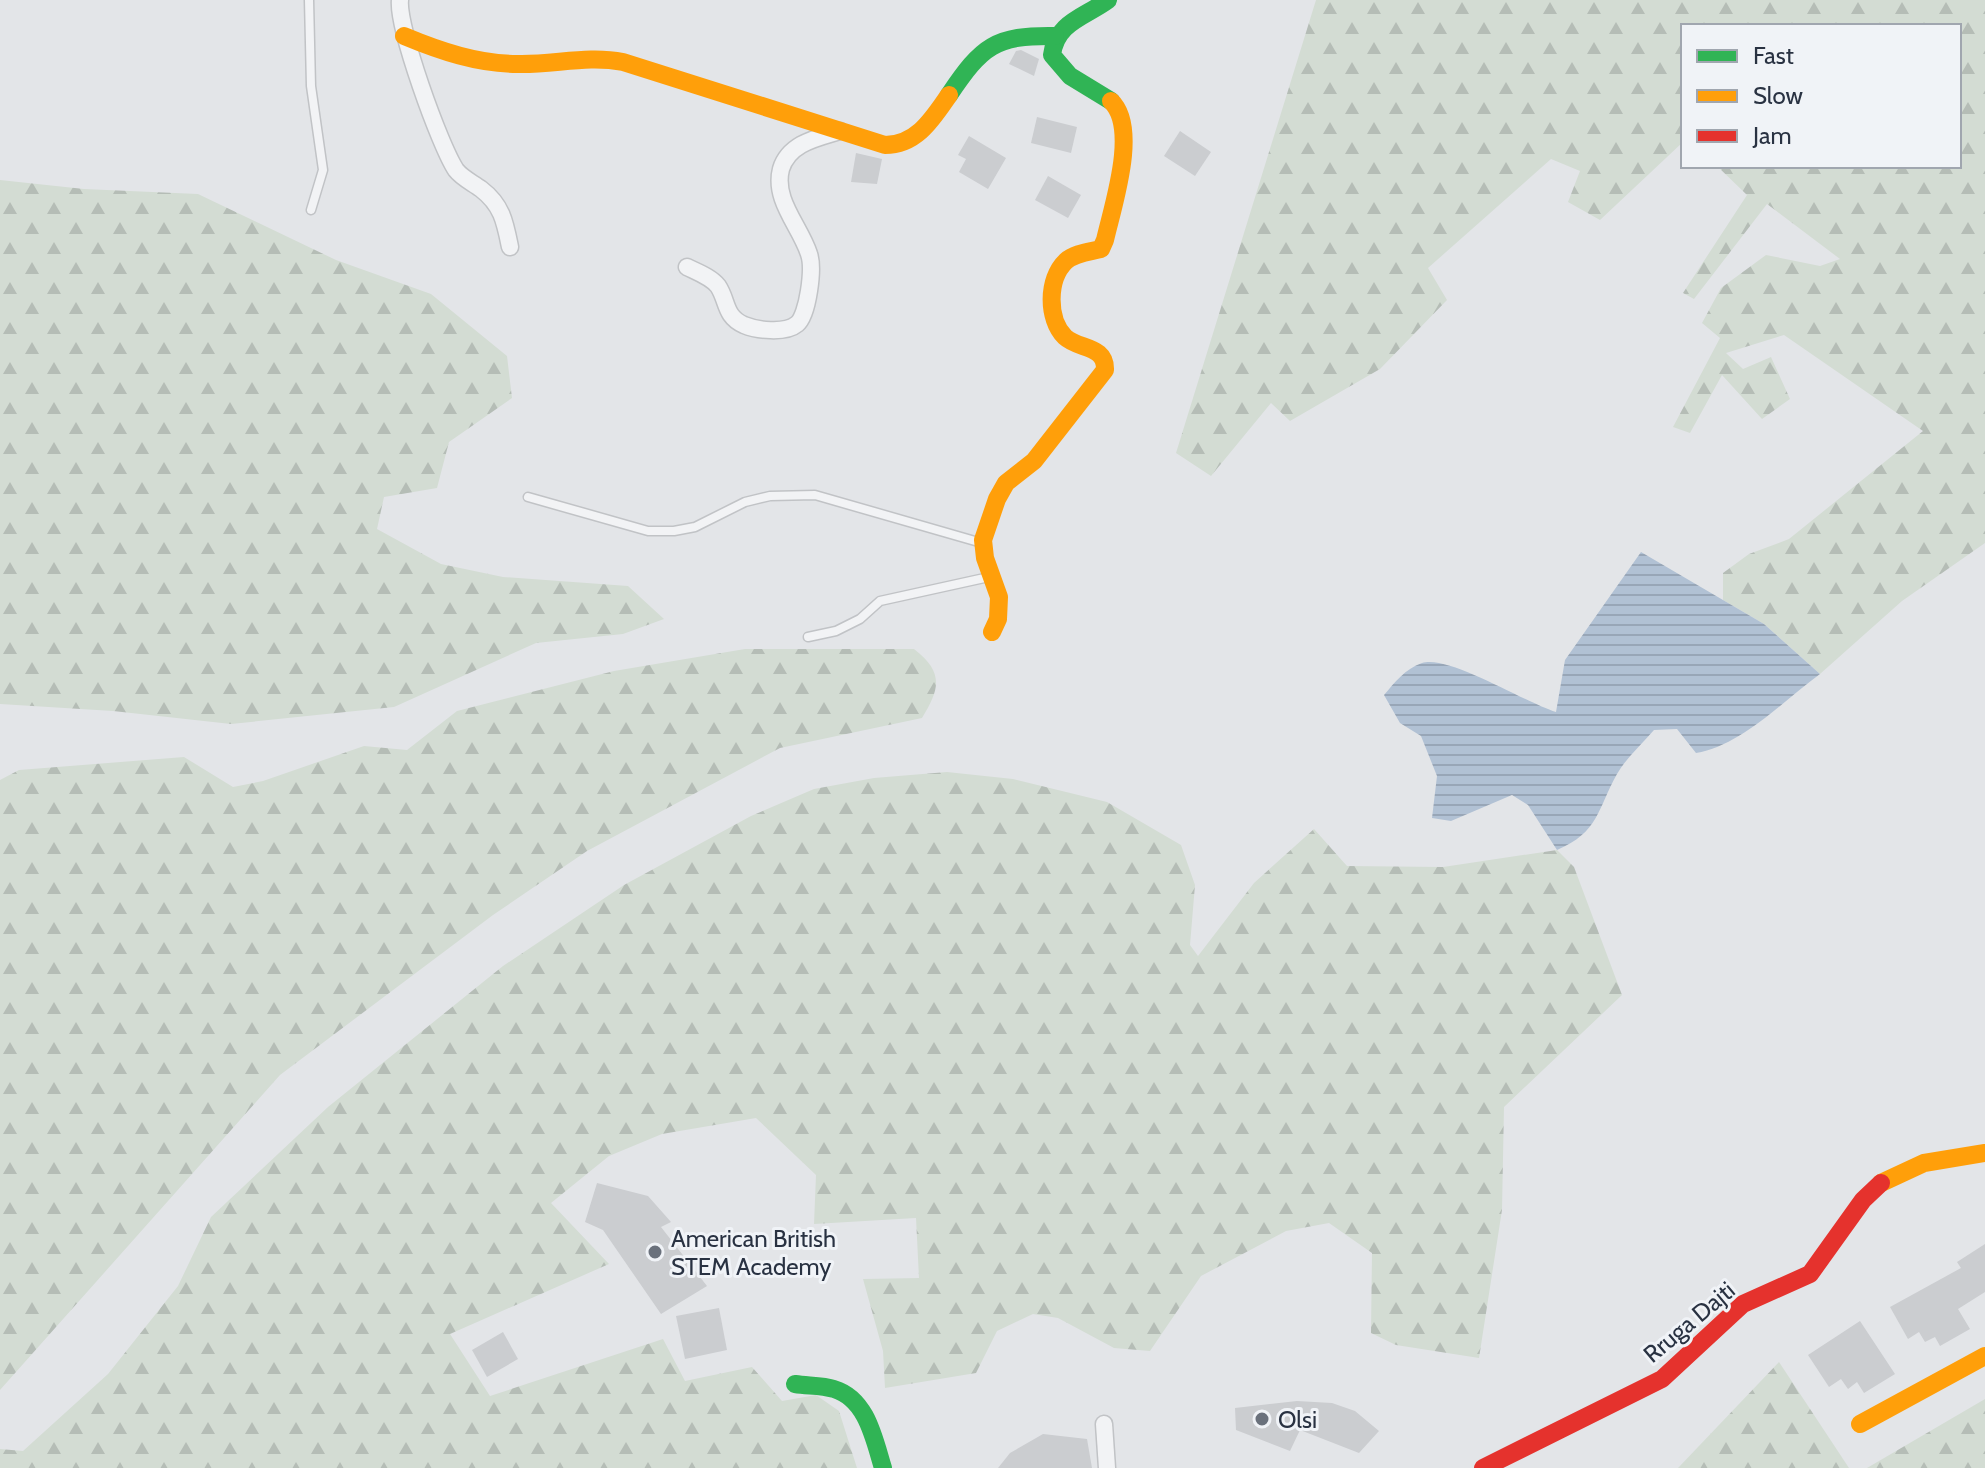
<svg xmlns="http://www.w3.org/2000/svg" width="1985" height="1468" font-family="Cabin,sans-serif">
  <defs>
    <pattern id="forest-firs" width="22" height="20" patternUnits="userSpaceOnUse" patternTransform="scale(2)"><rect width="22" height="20" fill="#d3dcd3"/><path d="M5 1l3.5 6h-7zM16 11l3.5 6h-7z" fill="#b5bdb6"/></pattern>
    <pattern id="water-rules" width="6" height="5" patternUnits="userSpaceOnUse" patternTransform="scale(2)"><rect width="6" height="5" fill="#b1c1d4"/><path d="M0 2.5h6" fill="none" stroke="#98a6b7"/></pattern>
  </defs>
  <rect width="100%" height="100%" fill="#e3e5e8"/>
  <!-- forest -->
  <g fill="url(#forest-firs)">
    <polygon points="1316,0 1985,0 1985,543 1902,601 1820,674 1764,624 1723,600 1723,573 1749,554 1789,539 1923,431 1784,335 1726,353 1743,369 1771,357 1790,399 1762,419 1722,375 1690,433 1673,427 1720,338 1702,323 1721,288 1766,255 1820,266 1840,259 1767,204 1694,299 1683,293 1747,195 1717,166 1959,166 1959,26 1683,26 1683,142 1600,220 1568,202 1580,171 1551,159 1428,268 1447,300 1380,369 1290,421 1271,403 1211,476 1176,453"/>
    <polygon points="0,180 84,189 198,194 336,260 431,294 507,356 512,398 449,442 437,488 384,497 377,529 441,564 503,577 628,586 664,619 623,634 536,643 394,707 231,724 113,711 0,704"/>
    <path d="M745 649H914C944 672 940 689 922 718L780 748 587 851 493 915 280 1075 0 1390V780L19 770 184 757 233 787 263 781 364 746 407 750 457 711 614 671Z"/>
    <polygon points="947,772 1013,779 1107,802 1181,845 1195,885 1190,945 1198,956 1254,883 1314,829 1347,866 1443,867 1557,850 1574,867 1622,995 1504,1107 1502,1210 1479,1358 1396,1345 1371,1333 1372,1253 1329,1223 1286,1231 1201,1276 1150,1351 1114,1348 1058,1318 1033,1314 997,1331 976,1373 885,1388 883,1351 863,1279 919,1278 916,1218 814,1224 816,1175 756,1118 662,1134 609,1156 551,1203 609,1264 450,1334 490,1396 663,1339 685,1381 752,1367 782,1401 816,1395 839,1411 857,1468 0,1468 0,1449 23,1451 108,1374 178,1286 211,1217 328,1107 503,966 624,885 751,816 814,789 874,778"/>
    <polygon points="1779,1362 1849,1468 1678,1468"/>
    <polygon points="1985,1399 1985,1468 1867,1468"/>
  </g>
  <!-- water -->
  <path fill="url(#water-rules)" d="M1641 552 1764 624 1820 674C1783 701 1741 746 1696 753L1677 729 1654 730C1642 744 1626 758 1617 774 1597 810 1599 832 1557 850L1528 805 1512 795 1451 821 1432 818 1437 776 1421 736 1400 723 1384 695C1395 682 1405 669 1422 663 1448 654 1524 702 1556 712L1565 660Z"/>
  <!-- building -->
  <g fill="#cbcdd0">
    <polygon points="1021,50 1039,59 1034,76 1009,64 1016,51"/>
    <polygon points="1037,117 1077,127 1071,153 1031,143"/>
    <polygon points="1180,131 1211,152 1195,176 1164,156"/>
    <polygon points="969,136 1006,158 988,189 959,172 966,159 958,155"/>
    <polygon points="856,153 882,159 877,184 851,182"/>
    <polygon points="1048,176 1081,195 1068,218 1035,200"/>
    <polygon points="597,1183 648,1196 671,1222 661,1227 707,1286 661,1314 603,1230 585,1222"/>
    <polygon points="1985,1244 1985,1292 1958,1309 1970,1329 1940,1346 1935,1337 1925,1342 1919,1332 1908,1339 1890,1307 1961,1268 1957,1262"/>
    <polygon points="719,1308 727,1350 685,1359 676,1316"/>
    <polygon points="1860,1321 1895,1374 1864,1393 1857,1382 1848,1389 1841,1379 1829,1387 1808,1355"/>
    <polygon points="503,1332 518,1359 487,1377 472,1350"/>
    <polygon points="1297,1401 1332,1403 1355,1411 1379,1431 1359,1453 1300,1430 1290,1451 1236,1430 1235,1408"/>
    <polygon points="1043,1434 1087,1439 1092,1468 998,1468 1010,1453"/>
  </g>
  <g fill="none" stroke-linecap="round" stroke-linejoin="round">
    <defs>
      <g id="lane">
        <polyline points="309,0 311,86 323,170 311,210"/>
        <polyline points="528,497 648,531 674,531 695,527 745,502 770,496 815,495 982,543"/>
        <polyline points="808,637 836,631 860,619 880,601 989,577"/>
      </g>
      <g id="street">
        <path d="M400 0C397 27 440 146 456 170 462 178 473 183 481 189 502 205 505 222 510 247"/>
        <path d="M687 267C697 272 711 277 718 286 728 301 724 316 744 325 756 330 785 334 797 324 808 315 814 268 809 254 800 226 773 200 781 169 789 143 817 138 840 131"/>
        <polyline points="1104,1424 1107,1468"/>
      </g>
    </defs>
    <!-- lane casing -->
    <use href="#lane" stroke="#c1c3c6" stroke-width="11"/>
    <!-- street casing -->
    <use href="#street" stroke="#c1c3c6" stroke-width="19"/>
    <!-- lane -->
    <use href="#lane" stroke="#f2f3f5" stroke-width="8"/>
    <!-- street -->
    <use href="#street" stroke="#f2f3f5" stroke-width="16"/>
    <!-- fast -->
    <g stroke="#30b455" stroke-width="18">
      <path d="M1108 0C1085 17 1056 22 1052 55L1070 76 1111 101"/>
      <path d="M949 95C982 46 995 35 1055 36"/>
      <path d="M795 1384C808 1386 822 1385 834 1389 867 1399 874 1439 883 1468"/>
    </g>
    <!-- slow -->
    <g stroke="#ff9f0a" stroke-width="18">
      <path d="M404 36C440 51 478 64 518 64 554 65 587 55 623 62L885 145C917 145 933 118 949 95"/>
      <path d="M992 632 998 619 999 597 985 558 983 540 997 499 1006 483 1034 461 1105 370C1106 345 1079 350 1065 337 1047 319 1047 279 1066 261 1075 253 1089 252 1101 249L1105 240C1113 205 1139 128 1111 101"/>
      <polyline points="1881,1183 1924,1163 1985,1153"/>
      <polyline points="1860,1424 1985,1356"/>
    </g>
    <!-- jam -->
    <polyline stroke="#e5322d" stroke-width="18" points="1483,1468 1662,1379 1743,1304 1810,1274 1863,1200 1881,1183"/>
  </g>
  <!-- markers -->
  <g fill="#6a717c" stroke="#f0f3f7" stroke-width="3">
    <circle cx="655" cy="1252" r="8"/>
    <circle cx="1262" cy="1419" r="8"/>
  </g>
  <g text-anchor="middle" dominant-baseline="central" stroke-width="6" stroke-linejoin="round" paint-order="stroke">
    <!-- poi labels -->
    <g font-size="24" fill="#293242" stroke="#f0f3f7" text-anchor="start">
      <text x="671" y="1238">American British<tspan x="671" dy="28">STEM Academy</tspan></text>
      <text x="1278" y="1419">Olsi</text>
    </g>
    <!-- street labels -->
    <g font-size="24" fill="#293242" stroke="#f0f3f7">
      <text transform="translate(1689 1322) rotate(-40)">Rruga Dajti</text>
    </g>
  </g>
  <!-- legend -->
  <rect x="1681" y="24" width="280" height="144" fill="#f0f3f7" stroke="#a0a6af" stroke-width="2"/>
  <rect x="1697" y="50" width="40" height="12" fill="#30b455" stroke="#a0a6af" stroke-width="2"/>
  <text x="1753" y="64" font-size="24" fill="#293242">Fast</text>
  <rect x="1697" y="90" width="40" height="12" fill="#ff9f0a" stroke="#a0a6af" stroke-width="2"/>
  <text x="1753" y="104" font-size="24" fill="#293242">Slow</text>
  <rect x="1697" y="130" width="40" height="12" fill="#e5322d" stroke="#a0a6af" stroke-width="2"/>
  <text x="1753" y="144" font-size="24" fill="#293242">Jam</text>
</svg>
